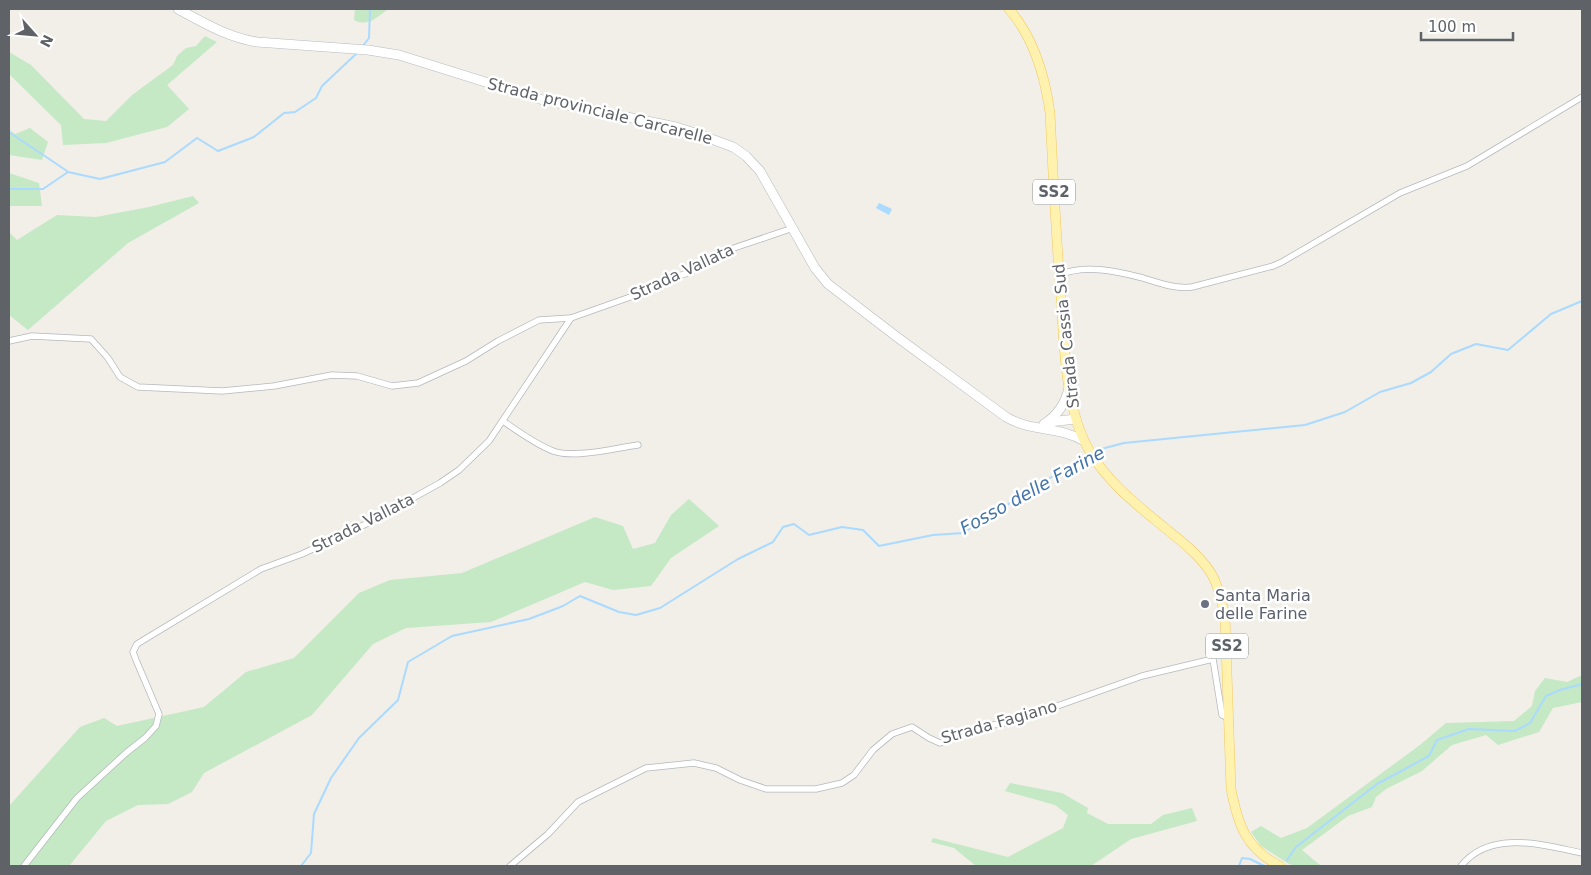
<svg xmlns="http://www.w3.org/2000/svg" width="1591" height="875" font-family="'DejaVu Sans',sans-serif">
  <rect width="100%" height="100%" fill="#f1efe8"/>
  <!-- green -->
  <g fill="#c5e8c5">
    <path d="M355 9H387V10C376 18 367 27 354 20Z"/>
    <polygon points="205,36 217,42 167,85 189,109 167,127 106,143 63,145 61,125 9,74 9,52 31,65 84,119 106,121 132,95 173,65 177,56 186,48 196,46"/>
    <polygon points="30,128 48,142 42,160 9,155 9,130 15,134"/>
    <polygon points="9,173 39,183 42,206 9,206"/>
    <polygon points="193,196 199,203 128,243 28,330 9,315 9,232 17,240 57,215 96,217 149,207"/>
    <polygon points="689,499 719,526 671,558 651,586 613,590 585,582 491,622 406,628 373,644 312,715 204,773 192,792 168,804 138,805 106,821 69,866 9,866 9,806 80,727 104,718 117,726 204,707 246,672 294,658 359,593 390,580 462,573 595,517 623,526 633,549 655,543 671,515"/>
    <polygon points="1582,675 1582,702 1553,708 1539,732 1498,745 1486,735 1452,745 1422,771 1386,789 1376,797 1372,807 1348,816 1302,850 1320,865 1327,866 1297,866 1289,864 1261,846 1251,832 1261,826 1281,838 1307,828 1420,745 1446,723 1514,721 1532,706 1535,691 1545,678 1567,682"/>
    <polygon points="1010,783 1062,793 1088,808 1087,813 1108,824 1151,824 1163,815 1192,808 1197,821 1131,839 1091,866 976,866 954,848 931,842 933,838 1008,857 1063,828 1068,815 1055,805 1005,791"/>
  </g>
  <!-- water -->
  <polygon fill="#aadaff" points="879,203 892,209 889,215 876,208"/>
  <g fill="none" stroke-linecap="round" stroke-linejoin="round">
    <!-- stream -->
    <g stroke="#aadaff" stroke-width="2">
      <polyline points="362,47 369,38 370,9"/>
      <polyline points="9,132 67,171"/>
      <polyline points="9,189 43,189 68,172 100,179 165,162 197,138 218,151 254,137 284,113 295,112 316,98 322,86 357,53"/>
      <polyline points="1093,453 1101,449 1124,443 1305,425 1345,412 1380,392 1411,383 1431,372 1451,354 1476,344 1508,350 1551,314 1582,301"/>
      <polyline points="1287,860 1296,847 1377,784 1429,756 1437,740 1469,729 1515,731 1530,723 1546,696 1560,690 1582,684"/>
      <polyline points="301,866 311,853 314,814 331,778 359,738 398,700 408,662 452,636 529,619 563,606 580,596 619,612 636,615 660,608 738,559 773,542 783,527 794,524 809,535 842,527 863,530 879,546 933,535 963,533 1038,485 1089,455"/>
      <polyline points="1239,866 1242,858 1250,859 1264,866"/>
    </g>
    <defs>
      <g id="street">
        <path d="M1059 275C1085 264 1116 271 1143 278 1159 283 1175 289 1192 287L1273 266 1282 262 1400 193 1467 166 1582 97"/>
        <polyline points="9,341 32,336 91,339 108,358 120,377 138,387 222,391 274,386 332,375 357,376 392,386 418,383 466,361 498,341 539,320 571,318"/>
        <path d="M503 421C519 432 535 444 553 451 574 459 615 448 638 445"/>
        <polyline points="24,866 77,798 126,753 145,738 156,726 159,714 136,660 133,652 137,644 261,569 302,554 368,523 440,483 459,470 489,441 571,318 633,296 657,282 685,274 725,251 793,228"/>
        <polyline points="510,866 548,834 578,802 646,768 694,763 716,768 740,780 766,789 816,789 842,783 854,775 873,750 892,734 912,727 929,738 940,743 977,728 1015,721 1142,676 1213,659 1222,715 1229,718"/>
        <path d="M1461 866C1490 829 1544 845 1582 853"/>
      </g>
      <g id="secondary">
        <path d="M178 9C204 23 227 37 257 42L368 50 399 55 543 100 676 127 698 134 733 147 746 156 760 171 815 268 828 284 897 337 1006 417C1031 432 1059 426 1084 441"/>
        <polyline points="1049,422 1076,419"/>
        <path d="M1044 424C1058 415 1066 403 1069 387"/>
      </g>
      <path id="primary" d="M1009 9C1034 38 1045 76 1050 113 1053 175 1056 236 1061 298 1064 345 1065 408 1089 450 1107 482 1137 505 1165 528 1181 541 1197 553 1209 570 1218 583 1221 600 1225 616L1231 789C1238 825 1246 849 1280 866"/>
    </defs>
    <!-- street casing -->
    <use href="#street" stroke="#b5b8bc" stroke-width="7"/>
    <!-- secondary casing -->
    <use href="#secondary" stroke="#b6babf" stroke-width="10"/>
    <!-- primary casing -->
    <use href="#primary" stroke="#f2c960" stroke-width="10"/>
    <!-- street -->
    <use href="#street" stroke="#fff" stroke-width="5.5"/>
    <!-- secondary -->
    <use href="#secondary" stroke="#fff" stroke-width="9"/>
    <!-- primary -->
    <use href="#primary" stroke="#fff2af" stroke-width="9"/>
  </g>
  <!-- markers -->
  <circle fill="#6b7280" stroke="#fff" stroke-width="2" cx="1205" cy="604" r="5"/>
  <g text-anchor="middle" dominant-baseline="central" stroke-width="5" stroke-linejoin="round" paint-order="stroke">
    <!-- shield labels -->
    <g fill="#fff" stroke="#8f9295" stroke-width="1">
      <rect x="1033" y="179.5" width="42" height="25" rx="4"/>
      <rect x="1206" y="633.5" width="42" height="25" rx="4"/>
    </g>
    <g font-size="15" font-weight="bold" fill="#5f6368">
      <text x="1054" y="192">SS2</text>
      <text x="1227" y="646">SS2</text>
    </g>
    <!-- street labels -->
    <g font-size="16" fill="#5f6368" stroke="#fff">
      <text transform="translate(600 111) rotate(14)">Strada provinciale Carcarelle</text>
      <text transform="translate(682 272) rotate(-25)">Strada Vallata</text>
      <text transform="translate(1066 336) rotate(-96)">Strada Cassia Sud</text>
      <text transform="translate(363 523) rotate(-27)">Strada Vallata</text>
      <text transform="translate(999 722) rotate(-16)">Strada Fagiano</text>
    </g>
    <!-- worship labels -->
    <g font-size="16" fill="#5b616d" stroke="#fff" text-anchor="start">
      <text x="1215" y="595">Santa Maria<tspan x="1215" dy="18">delle Farine</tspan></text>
    </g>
    <!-- water labels -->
    <g font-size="18" font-style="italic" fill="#4174aa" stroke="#fff">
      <text transform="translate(1032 490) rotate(-29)">Fosso delle Farine</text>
    </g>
  </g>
  <!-- border -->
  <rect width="1591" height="875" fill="none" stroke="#5f6368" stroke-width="20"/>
  <!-- north arrow -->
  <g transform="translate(35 35) rotate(117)" stroke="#ffffff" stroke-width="4" paint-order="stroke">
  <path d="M0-4L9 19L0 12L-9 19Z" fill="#5f6368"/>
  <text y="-8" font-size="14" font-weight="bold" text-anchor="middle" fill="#5f6368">N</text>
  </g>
  <!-- scale -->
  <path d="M1421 32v8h92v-8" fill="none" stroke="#5f6368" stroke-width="2.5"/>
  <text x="1428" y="32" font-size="15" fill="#5f6368" stroke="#ffffff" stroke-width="4" paint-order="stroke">100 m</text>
</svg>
